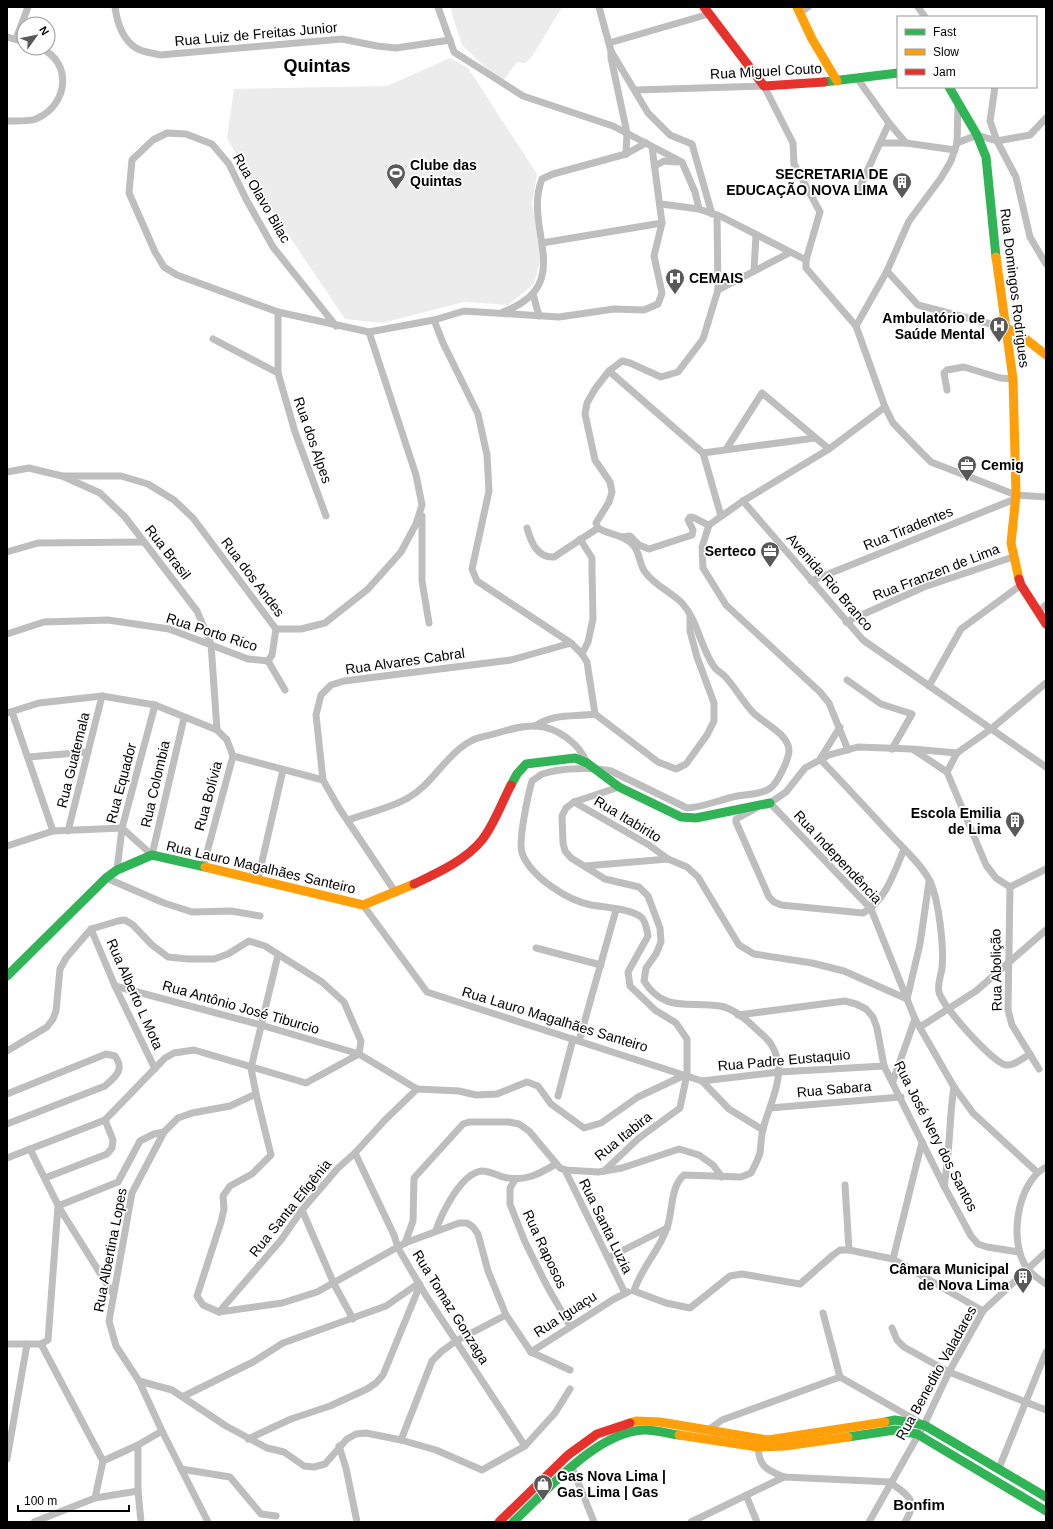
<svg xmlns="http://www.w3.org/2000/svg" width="1053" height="1529" font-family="Helvetica,sans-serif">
  <rect width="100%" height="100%" fill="#fff"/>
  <!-- green -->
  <g fill="#ececec">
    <polygon points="452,7 562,7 533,55 526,63 517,62 503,81 487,69 462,45 451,11"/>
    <polygon points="450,58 468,68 537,174 532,204 541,258 534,284 508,305 464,302 382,323 345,319 248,175 227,138 234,89 387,86"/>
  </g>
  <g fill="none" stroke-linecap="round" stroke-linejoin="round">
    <!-- street -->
    <g stroke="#bebebe" stroke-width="7">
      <path d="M115 7C117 22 122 39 136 48 142 52 153 53 160 55L342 39 377 46 396 48 450 40"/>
      <polyline points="438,7 454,52 523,96 613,126 682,162 695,192 699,209"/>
      <polyline points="599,7 611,51 611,58 627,133 626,154"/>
      <polyline points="918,7 925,17"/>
      <polyline points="799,13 808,7"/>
      <polyline points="7,37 24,42"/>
      <polyline points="16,39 28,7"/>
      <polyline points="609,43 709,14"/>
      <polyline points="611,51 648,113 670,135 692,144 712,214"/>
      <polyline points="857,78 889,123 906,143 955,150"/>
      <polyline points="995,87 990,121 997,141 1016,177 1030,237 1046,264"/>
      <polyline points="636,90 764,86 793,143 794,164 820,212 806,260 806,268 856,326 885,407 893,423 916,447 931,462 1016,495 1046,497"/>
      <path d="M7 121C16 121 31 122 38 118 68 104 73 62 40 48"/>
      <polyline points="880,143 906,143"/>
      <polyline points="957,143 977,135 997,141 1030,135 1046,118"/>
      <polyline points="655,166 664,161 677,162"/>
      <polyline points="859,189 889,123"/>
      <polyline points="661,204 699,209 722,217 806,260"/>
      <polyline points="542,243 662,223"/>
      <polyline points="754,271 756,235"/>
      <polyline points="887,271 918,305 1006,328"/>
      <polyline points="718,290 789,253"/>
      <polyline points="533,294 539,316"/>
      <polyline points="278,312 278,373 295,432 326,516"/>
      <path d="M503 312C578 284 522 229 542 179L553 174 626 154 646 143"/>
      <path d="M434 320 443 343 478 414 487 455 489 491 472 569 477 581 571 643 582 654 587 662 595 714C572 717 555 713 535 726"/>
      <polyline points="336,326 273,247 246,199 229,164 212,144 186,134 167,133 153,140 132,160 129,193 155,252 164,267 177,275 278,312 369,332 434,320 464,311 559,317 614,309 644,310 658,304 662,293 654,256 662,223 652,147"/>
      <polyline points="856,326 887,271 909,221 941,178 951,161 957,143 958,105"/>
      <polyline points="213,339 278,373"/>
      <polyline points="609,371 703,453 721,516"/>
      <polyline points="947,390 944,373 947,370 964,367 1000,378 1013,379"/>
      <polyline points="727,448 762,393 829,449"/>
      <polyline points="703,453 815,438"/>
      <polyline points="7,472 29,468 62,476 100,493 125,517 197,611 211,644 217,730"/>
      <polyline points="62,476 121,476 148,484 174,500 193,518 276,629 301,629 325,623 368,589 401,552 416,524 422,505 416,475 369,332"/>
      <polyline points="743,501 863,640 1046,767"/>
      <polyline points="422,516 422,581 429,623"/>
      <path d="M527 528C531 542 537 558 554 557L598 528"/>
      <path d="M622 537 630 536 639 545 649 549 692 535 693 530 688 520 690 517C696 517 702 523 709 525"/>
      <polyline points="580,539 592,558 592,570 593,619 588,642 582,654"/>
      <polyline points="7,552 38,543 144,542"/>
      <polyline points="811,581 1015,499"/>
      <polyline points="1038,612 1046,605"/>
      <polyline points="846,622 924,587 1013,557"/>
      <polyline points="7,634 44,622 108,620 169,629 248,659 268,661 272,655 276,629"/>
      <polyline points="268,661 285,690"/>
      <polyline points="847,680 881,704 912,714 892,749"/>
      <polyline points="929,686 961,629 1021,585"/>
      <polyline points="12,712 53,831"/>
      <polyline points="7,713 39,703 102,696 155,705 217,730 227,740 233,756 203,867"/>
      <polyline points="595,714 658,762 676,769 686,764 707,735 714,721 714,703 697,657 690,631 690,616"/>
      <path d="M840 727 820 759C844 784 867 809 891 835 904 849 921 864 930 881 939 901 944 946 942 968 941 976 937 984 939 992 942 1006 992 1062 1006 1065 1014 1066 1023 1058 1030 1054"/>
      <polyline points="848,750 829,703 820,692 726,605 703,568 702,547 709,525 743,501 829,449 885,407"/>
      <polyline points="914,750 947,772 986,865 996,878 1010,887 1046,869"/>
      <polyline points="233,756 323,780"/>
      <polyline points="28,757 88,752"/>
      <polyline points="947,772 957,753 991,729 1046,683"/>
      <path d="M619 787 574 802 566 808 562 816 563 843 565 851 571 858 605 879 639 887 648 896 660 928 661 942 656 954 646 968 644 981C664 1013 689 1001 720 1006 732 1008 746 1019 754 1027 759 1032 767 1038 771 1044 789 1073 770 1101 763 1129 761 1137 761 1145 760 1153 758 1160 754 1167 751 1173L741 1177 684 1175C670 1187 673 1211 667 1228 659 1251 641 1268 634 1291"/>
      <polyline points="574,802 649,845 668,859"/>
      <polyline points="770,803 871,909 907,999"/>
      <polyline points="767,805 786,792 805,768 829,755 858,747 912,749 957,753"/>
      <path d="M755 809 736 819V822L769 897 774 902 781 905 863 913C885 902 895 871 904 849"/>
      <path d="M348 820C368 813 390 808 408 798 433 784 446 754 471 741 477 737 487 736 494 734 508 730 522 725 536 726 557 727 580 744 587 763"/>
      <polyline points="122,828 152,855 184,718"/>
      <polyline points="68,831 102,696"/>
      <polyline points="7,846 53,831 122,828"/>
      <polyline points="585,866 668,859 687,867 698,877 739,945 754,954 812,963 844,971 907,999 915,1019 954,1087 973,1113 1037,1172"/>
      <polyline points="117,870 122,828 155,705"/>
      <polyline points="106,878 164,903 192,912 231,911 260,916"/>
      <polyline points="258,879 283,770"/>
      <polyline points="1010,887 1008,1010 1012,1025 1039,1069"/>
      <polyline points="396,893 339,808 323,780 316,715 321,695 331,685 344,681 511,660 571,643"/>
      <polyline points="363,905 427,992 702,1081 779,1072 884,1066"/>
      <polyline points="91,929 115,986 155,1069"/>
      <polyline points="536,948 601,965"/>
      <polyline points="115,986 261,1025 359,1054 417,1089 459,1091 476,1095 497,1094 527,1082 538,1086 551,1104 584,1128 601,1123 638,1097 687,1074"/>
      <polyline points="907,999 920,944 929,882"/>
      <polyline points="738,1015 845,1001 856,1004 866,1009 873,1017 877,1028 884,1066 944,1186 971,1236 978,1244 987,1247 1019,1252"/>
      <polyline points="920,1027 976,991 1046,930"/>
      <polyline points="579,1041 616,910"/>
      <polyline points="7,1051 47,1027 53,1019 56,1011 60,969 66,958 91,929 118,921 125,920 133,925 152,945 168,957 188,959 214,959 228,954 249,941 265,946 322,982 344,1002 361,1041 359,1054"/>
      <polyline points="702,1081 729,1109 763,1130"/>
      <polyline points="893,1081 915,1019"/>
      <path d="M7 1094 106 1054 115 1056C125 1070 116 1076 105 1086L7 1124"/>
      <polyline points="256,1094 271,1155 252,1174 230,1186 223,1196 224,1209 221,1222 197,1296 203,1305 219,1312 282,1303 317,1292 405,1243 459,1223 467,1223 473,1227 478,1234 488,1271 506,1315 531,1352"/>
      <polyline points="558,1096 573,1039"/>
      <polyline points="770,1108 901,1097"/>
      <polyline points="30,1149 60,1209 113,1294"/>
      <polyline points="355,1153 394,1235 398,1248 425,1294 525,1446"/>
      <polyline points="7,1158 105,1120 165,1058 174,1053 194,1050 306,1083 359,1054"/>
      <path d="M1046 1167C1017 1182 1008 1242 1027 1268 1031 1274 1040 1280 1046 1284"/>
      <polyline points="565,1170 625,1293"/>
      <polyline points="604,1171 622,1168 679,1149 699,1155 713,1165 722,1177"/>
      <polyline points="45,1178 107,1154 112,1148 113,1140 105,1120"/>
      <polyline points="515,1180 510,1188 510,1204 525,1242 547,1286 570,1326"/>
      <polyline points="845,1185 849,1250"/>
      <path d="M944 1186C950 1153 949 1119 954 1087"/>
      <polyline points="302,1210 334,1284 353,1319"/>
      <path d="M436 1230C442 1213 461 1173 482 1171 489 1171 497 1175 503 1177 525 1182 537 1175 556 1164"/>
      <path d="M405 1243 413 1221 414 1178 463 1124 469 1122H509L519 1124 529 1131 560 1168 565 1170 598 1172 604 1171 639 1138 680 1108 687 1074V1039L676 1023 655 1010 630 986 628 972 648 936C647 930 646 921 641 917 632 909 603 907 591 905 567 900 531 877 522 853 518 841 528 795 532 781 535 779 539 776 542 774 559 768 594 767 611 771L687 808C704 807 719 800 737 796 747 794 759 795 769 789 777 785 789 759 789 750 788 732 759 722 750 709 742 700 736 689 728 680 725 675 719 672 715 668 700 648 699 622 682 603 671 592 654 585 645 572 639 564 640 552 633 545 623 534 609 535 598 528L596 523 609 502 612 492 610 482 595 460 585 414 587 403 595 389 609 371 622 361 630 363 661 377 678 372 703 339 718 290 717 215"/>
      <polyline points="608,1258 667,1228"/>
      <polyline points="893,1259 922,1142"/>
      <polyline points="634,1291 666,1303 690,1308 730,1276 742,1274 800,1284 833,1255 840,1250 849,1250 893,1259 983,1311"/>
      <polyline points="219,1312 281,1240 302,1210 338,1168 355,1153 385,1120 417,1089"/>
      <polyline points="823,1313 840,1377"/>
      <polyline points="892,1328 897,1340 904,1347 949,1372 1046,1410"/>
      <polyline points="7,1344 41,1344 48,1340 58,1206 118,1182 140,1141 154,1134 164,1132"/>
      <polyline points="41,1344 103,1461 95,1498"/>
      <polyline points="531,1352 614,1299 628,1292"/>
      <polyline points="531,1352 570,1370"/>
      <polyline points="139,1381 172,1390 226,1426 267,1448 284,1452 304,1466 314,1467 325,1464 347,1439 356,1434 366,1433 401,1440 436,1450 482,1470 525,1446 555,1413 570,1389"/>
      <polyline points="184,1396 253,1362 283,1343 386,1306 419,1283"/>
      <polyline points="708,1430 722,1420 840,1377 919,1422"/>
      <polyline points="248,1439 291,1419 330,1406 367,1389 376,1383 383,1375 420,1285"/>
      <polyline points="401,1440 432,1361 442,1351 456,1341 506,1315"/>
      <polyline points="339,1446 346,1468 357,1522"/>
      <path d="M758 1447C759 1467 767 1470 784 1477L890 1482"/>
      <polyline points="7,1459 27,1344"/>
      <polyline points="103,1461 138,1445"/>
      <polyline points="572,1467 594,1522"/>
      <polyline points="999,1468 1046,1352"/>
      <polyline points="181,1469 230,1477 261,1514 276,1516"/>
      <path d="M890 1482C908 1496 919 1499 905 1522"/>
      <polyline points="746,1495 757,1522"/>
      <polyline points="34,1522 95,1498 138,1491"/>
      <polyline points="141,1522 138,1491 138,1445 162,1431"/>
      <polyline points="208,1522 162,1431 139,1381 116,1346 109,1321 132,1193 164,1132 178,1118 192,1113 230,1106 256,1094 251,1068 278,955"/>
      <polyline points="691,1522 784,1477"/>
      <polyline points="869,1522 924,1425 949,1372 983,1311 1046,1252"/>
    </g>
    <!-- fast -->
    <g stroke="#30b455" stroke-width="9">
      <polyline points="824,82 898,73"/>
      <polyline points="949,87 977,135 986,157 996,257"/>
      <polyline points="511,785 517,774 526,764 575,758 587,763 619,787 681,817 696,818 770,803"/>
      <polyline points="7,976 106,878 117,870 152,855 205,867"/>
      <polyline points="885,1422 895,1420 924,1425 1046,1497"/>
      <polyline points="848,1437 895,1430 917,1434 1046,1511"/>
      <path d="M513 1522C547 1491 595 1433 643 1430 654 1429 668 1434 679 1435"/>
    </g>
    <!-- slow -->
    <g stroke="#ff9f0a" stroke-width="9">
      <polyline points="797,7 812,39 837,81"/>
      <polyline points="996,257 1013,379 1016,495 1011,543 1019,579"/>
      <polyline points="1006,328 1018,333 1046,355"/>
      <polyline points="205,867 363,905 414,884"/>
      <polyline points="630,1423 636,1421 660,1422 768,1440 885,1422"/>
      <polyline points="679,1435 758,1447 785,1446 848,1437"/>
    </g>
    <!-- jam -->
    <g stroke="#e5322d" stroke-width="9">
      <polyline points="704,7 764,86 824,82"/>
      <polyline points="1019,579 1021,585 1046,624"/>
      <path d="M414 884C437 873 466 860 482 840 494 825 502 802 511 785"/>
      <polyline points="499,1522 568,1455 597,1434 630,1423"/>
    </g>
  </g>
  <!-- icons -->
  <defs>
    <symbol id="stadium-pin" viewBox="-11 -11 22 30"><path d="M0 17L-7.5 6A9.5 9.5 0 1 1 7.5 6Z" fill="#595959" stroke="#fff"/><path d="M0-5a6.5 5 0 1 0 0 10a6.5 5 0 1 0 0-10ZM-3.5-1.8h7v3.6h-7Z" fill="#fff"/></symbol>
    <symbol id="building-pin" viewBox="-11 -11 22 30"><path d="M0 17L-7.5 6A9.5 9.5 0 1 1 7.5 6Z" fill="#595959" stroke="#fff"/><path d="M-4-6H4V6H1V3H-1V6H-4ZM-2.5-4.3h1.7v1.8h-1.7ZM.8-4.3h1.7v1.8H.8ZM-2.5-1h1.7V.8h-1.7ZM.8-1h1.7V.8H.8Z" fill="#fff"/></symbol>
    <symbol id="hospital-pin" viewBox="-11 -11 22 30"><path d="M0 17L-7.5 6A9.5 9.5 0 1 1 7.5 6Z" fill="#595959" stroke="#fff"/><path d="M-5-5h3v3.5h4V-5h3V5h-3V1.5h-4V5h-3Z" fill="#fff"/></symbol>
    <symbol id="office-pin" viewBox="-11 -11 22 30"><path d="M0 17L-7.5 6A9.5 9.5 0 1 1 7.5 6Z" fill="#595959" stroke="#fff"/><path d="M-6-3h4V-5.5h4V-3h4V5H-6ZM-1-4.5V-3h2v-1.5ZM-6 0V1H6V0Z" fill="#fff"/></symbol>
    <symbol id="shop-pin" viewBox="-11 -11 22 30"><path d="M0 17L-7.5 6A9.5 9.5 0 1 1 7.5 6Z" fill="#595959" stroke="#fff"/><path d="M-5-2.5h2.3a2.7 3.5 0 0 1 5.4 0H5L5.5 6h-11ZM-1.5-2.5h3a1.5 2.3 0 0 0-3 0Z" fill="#fff"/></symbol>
  </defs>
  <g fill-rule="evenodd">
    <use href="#stadium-pin" x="385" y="162" width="22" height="30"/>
    <use href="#building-pin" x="891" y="171" width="22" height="30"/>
    <use href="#hospital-pin" x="664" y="267" width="22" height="30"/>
    <use href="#hospital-pin" x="988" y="315" width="22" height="30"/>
    <use href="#office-pin" x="956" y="454" width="22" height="30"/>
    <use href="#office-pin" x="759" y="540" width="22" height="30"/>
    <use href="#building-pin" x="1004" y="810" width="22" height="30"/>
    <use href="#building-pin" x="1012" y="1266" width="22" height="30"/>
    <use href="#shop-pin" x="532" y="1473" width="22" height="30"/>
  </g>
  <g text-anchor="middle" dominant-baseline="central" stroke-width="3.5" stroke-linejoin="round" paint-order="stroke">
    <!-- street labels -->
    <g font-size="14" fill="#000" stroke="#fff">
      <text transform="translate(256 34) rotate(-5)">Rua Luiz de Freitas Junior</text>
      <text transform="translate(766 71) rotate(-3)">Rua Miguel Couto</text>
      <text transform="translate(262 198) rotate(60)">Rua Olavo Bilac</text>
      <text transform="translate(1015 288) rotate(83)">Rua Domingos Rodrigues</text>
      <text transform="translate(313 440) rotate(71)">Rua dos Alpes</text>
      <text transform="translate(908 528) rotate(-22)">Rua Tiradentes</text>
      <text transform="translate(168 552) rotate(52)">Rua Brasil</text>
      <text transform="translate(936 572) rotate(-21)">Rua Franzen de Lima</text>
      <text transform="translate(253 577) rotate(53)">Rua dos Andes</text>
      <text transform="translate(830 582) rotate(49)">Avenida Rio Branco</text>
      <text transform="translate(212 632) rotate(18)">Rua Porto Rico</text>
      <text transform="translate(405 661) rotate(-8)">Rua Alvares Cabral</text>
      <text transform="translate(73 760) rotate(-76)">Rua Guatemala</text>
      <text transform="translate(121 783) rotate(-75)">Rua Equador</text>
      <text transform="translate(155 784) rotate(-77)">Rua Colombia</text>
      <text transform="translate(208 796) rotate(-75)">Rua Bolívia</text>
      <text transform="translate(628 819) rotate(31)">Rua Itabirito</text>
      <text transform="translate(838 857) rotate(47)">Rua Independência</text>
      <text transform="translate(261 867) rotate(13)">Rua Lauro Magalhães Santeiro</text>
      <text transform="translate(996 970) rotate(-91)">Rua Abolição</text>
      <text transform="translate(135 994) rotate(66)">Rua Alberto L Mota</text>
      <text transform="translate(241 1007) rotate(16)">Rua Antônio José Tiburcio</text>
      <text transform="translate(555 1019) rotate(17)">Rua Lauro Magalhães Santeiro</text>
      <text transform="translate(784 1060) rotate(-5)">Rua Padre Eustaquio</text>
      <text transform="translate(834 1089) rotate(-5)">Rua Sabara</text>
      <text transform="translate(623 1136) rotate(-39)">Rua Itabira</text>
      <text transform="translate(936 1136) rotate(63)">Rua José Nery dos Santos</text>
      <text transform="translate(290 1208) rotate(-51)">Rua Santa Efigênia</text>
      <text transform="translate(606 1226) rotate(64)">Rua Santa Luzia</text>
      <text transform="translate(545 1249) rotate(65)">Rua Raposos</text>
      <text transform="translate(110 1250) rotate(-79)">Rua Albertina Lopes</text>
      <text transform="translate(451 1307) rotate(58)">Rua Tomaz Gonzaga</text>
      <text transform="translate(565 1314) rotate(-33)">Rua Iguaçu</text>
      <text transform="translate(936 1373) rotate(-61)">Rua Benedito Valadares</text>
    </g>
    <!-- poi labels -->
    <g font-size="14" font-weight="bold" fill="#000" stroke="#fff" text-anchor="end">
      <text x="410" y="165" text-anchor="start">Clube das<tspan x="410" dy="16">Quintas</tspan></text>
      <text x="888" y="174">SECRETARIA DE<tspan x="888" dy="16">EDUCAÇÃO NOVA LIMA</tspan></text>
      <text x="689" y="278" text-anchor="start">CEMAIS</text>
      <text x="985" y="318">Ambulatório de<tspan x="985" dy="16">Saúde Mental</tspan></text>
      <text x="981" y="465" text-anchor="start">Cemig</text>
      <text x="756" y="551">Serteco</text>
      <text x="1001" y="813">Escola Emilia<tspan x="1001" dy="16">de Lima</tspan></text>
      <text x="1009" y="1269">Câmara Municipal<tspan x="1009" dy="16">de Nova Lima</tspan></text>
      <text x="557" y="1476" text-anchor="start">Gas Nova Lima |<tspan x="557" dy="16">Gas Lima | Gas</tspan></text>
    </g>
    <!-- neighbourhood labels -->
    <g font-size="15" font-weight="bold" fill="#000" stroke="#fff">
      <text x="919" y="1504">Bonfim</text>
    </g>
    <!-- district labels -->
    <g font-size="18" font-weight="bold" fill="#000" stroke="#fff">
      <text x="317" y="66">Quintas</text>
    </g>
  </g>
  <!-- border -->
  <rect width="1053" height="1529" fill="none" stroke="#000000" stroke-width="16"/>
  <!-- legend -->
  <rect x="897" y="16" width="140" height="72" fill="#ffffff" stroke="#999999"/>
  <rect x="905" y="29" width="20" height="6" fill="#30b455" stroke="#999999"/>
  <text x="933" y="36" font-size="12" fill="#000000">Fast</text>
  <rect x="905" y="49" width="20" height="6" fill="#ff9f0a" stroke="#999999"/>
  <text x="933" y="56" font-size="12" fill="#000000">Slow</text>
  <rect x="905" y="69" width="20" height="6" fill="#e5322d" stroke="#999999"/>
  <text x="933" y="76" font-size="12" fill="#000000">Jam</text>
  <!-- north arrow -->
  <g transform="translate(36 36) rotate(57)"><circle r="19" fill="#ffffff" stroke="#999999"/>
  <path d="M0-3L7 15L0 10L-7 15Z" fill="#595959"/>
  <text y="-6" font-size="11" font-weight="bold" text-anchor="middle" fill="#000000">N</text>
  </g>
  <!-- scale -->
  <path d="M18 1505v6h111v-6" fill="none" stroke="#000000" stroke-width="2"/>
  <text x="24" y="1505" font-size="12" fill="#000000" stroke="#ffffff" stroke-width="3" paint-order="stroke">100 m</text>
</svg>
